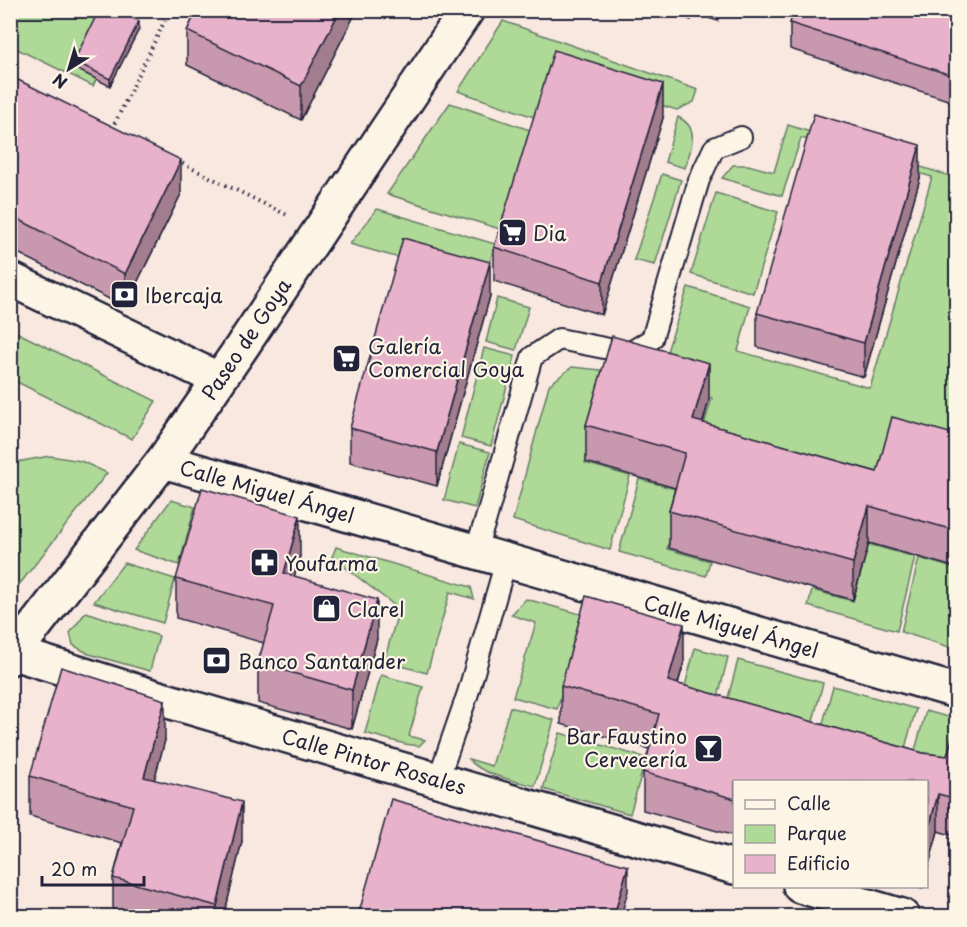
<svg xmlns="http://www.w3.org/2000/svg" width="967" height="927" font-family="'Playpen Sans',sans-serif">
  <rect width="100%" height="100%" fill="#f8e8e0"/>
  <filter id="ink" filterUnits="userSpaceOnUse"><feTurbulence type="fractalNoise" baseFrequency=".0167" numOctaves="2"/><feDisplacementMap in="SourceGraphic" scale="12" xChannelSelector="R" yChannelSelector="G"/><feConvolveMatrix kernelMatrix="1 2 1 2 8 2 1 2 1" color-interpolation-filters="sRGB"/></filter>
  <g filter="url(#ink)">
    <!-- green -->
    <g fill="#afd996" stroke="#687e68" stroke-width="1.5">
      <polygon points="10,11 129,11 93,86 11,46"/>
      <polygon points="503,21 698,90 694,102 677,110 548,71 534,117 458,91"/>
      <polygon points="450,103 530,130 500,229 387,194"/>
      <path d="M678 117C701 128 691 148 685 168L665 162Z"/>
      <polygon points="788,125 956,178 956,470 881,486 701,435 712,398 612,370 585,463 630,476 610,550 513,520 549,385 572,367 659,376 688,287 750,306 738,351 870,388 932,177 801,138 782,196 722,178 733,165 748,165 774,172"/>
      <polygon points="662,174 681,180 655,265 634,260"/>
      <polygon points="716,193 778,212 753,293 691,274"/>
      <polygon points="377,209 495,244 484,282 350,244"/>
      <polygon points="497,298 529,307 516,350 486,342"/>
      <polygon points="10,329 156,401 132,439 11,379"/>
      <polygon points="484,348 515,356 491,446 461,438"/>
      <polygon points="459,444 490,452 475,508 444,500"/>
      <polygon points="50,456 81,461 107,473 11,595 11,463"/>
      <polygon points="639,479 701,496 677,513 667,549 710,561 706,576 619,552"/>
      <polygon points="171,500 195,507 179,565 134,550"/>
      <polygon points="853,540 915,557 897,631 808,606 812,590 853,601 863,565 848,561"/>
      <polygon points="336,547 471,587 474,599 450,592 427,673 384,661 399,609 332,557"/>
      <polygon points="919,558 956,569 956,649 901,632"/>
      <polygon points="124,563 175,579 163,623 94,602"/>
      <polygon points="526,599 584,615 557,709 513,697 536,623 511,615"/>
      <polygon points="86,612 159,636 150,671 89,654 73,645 70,633"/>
      <polygon points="695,648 728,657 711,725 677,716"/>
      <polygon points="738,660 823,683 805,751 720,728"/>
      <polygon points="381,675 423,687 409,736 425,740 419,746 405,744 365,733"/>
      <polygon points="833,686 916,709 897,776 815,753"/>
      <path d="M510 707 554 720 535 786C517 781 480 775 469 759L492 766Z"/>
      <polygon points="926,711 956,719 956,727 940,789 926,782 907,779"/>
      <polygon points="560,733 646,758 630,814 543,789"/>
    </g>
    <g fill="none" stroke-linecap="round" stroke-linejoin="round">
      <defs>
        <g id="service">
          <polyline points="475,551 485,522 532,357 559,339 629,353 652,339 699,180 714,148 741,137"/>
          <polyline points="438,780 468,693 506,561"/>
        </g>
        <g id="minor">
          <polyline points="10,279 218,379"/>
          <polyline points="163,461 956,691"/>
          <polyline points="14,653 148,695 734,867"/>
          <polyline points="10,658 163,461 241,348 467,10"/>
          <polyline points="800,886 902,916"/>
        </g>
      </defs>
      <!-- service casing -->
      <use href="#service" stroke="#22223b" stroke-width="24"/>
      <!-- minor casing -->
      <use href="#minor" stroke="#22223b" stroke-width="38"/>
      <!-- path -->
      <g stroke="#22223b" stroke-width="4" stroke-dasharray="1.5 4.5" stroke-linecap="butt">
        <polyline points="112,129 170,10"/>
        <polyline points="177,161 289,216"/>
      </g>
      <!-- service -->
      <use href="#service" stroke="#fcf5e5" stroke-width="20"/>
      <!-- minor -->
      <use href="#minor" stroke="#fcf5e5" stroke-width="33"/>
    </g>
    <!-- wall -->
    <g fill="#c899ae" stroke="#22223b" stroke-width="1.5">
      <polygon points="197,10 357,10 301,120 187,65 187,31"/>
      <polygon points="662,10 722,10 718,21 693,13 691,20"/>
      <polygon points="957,10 957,103 790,49 790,23"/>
      <polygon points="139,29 110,86 74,68 74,61"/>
      <polygon points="10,76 181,194 125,307 10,249"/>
      <polygon points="663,118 602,315 494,281 494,247"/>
      <polygon points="920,178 864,377 757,347 757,313"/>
      <polygon points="490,296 437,486 350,462 350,428"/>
      <polygon points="709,400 703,423 877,472 957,435 957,568 869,543 853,600 669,548 669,511 675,488 586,462 586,425"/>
      <polygon points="300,556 294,576 377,639 352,729 258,703 258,663 264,643 176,618 176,579"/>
      <polygon points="684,662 678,684 923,753 947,756 957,722 957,837 938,831 927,872 927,782 735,782 735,836 643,810 643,772 649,749 561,724 561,686"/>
      <polygon points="165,740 154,780 242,841 224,916 113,916 113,878 122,843 30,816 30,776"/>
      <polygon points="911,886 922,886 922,889"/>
    </g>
    <!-- shaded-wall -->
    <g fill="#a27d8d" stroke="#22223b" stroke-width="1.5">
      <polygon points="340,10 357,10 301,120 301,86"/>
      <polygon points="691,10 693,10 693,13 691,20"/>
      <polygon points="718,10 722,10 718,21"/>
      <polygon points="139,21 139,29 110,86 110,79"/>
      <polygon points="663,84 663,118 602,315 602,282"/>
      <polygon points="920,145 920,178 864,377 864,343"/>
      <polygon points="181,160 181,194 125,307 125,274"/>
      <polygon points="490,262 490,296 437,486 437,452"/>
      <polygon points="709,363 709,400 693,457 693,420"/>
      <polygon points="869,506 869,543 853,600 853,563"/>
      <polygon points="300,516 300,556 284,613 284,573"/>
      <polygon points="377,600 377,639 352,729 352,690"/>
      <polygon points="684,624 684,662 668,718 668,681"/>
      <polygon points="165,700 165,740 144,817 144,777"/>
      <polygon points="938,794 938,831 927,872 927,835"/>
      <polygon points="242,802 242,841 224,916 217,916 217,906"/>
      <polygon points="628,866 628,891 621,916 614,916"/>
    </g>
    <!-- building -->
    <g fill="#e8b2ca" stroke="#22223b" stroke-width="1.5">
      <polygon points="99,10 117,10 139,21 110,79 74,61"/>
      <polygon points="197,10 340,10 301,86 187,31"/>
      <polygon points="794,10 957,10 957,77 790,23"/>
      <polygon points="554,50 663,84 602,282 494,247"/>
      <polygon points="10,76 181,160 125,274 10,215"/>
      <polygon points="814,114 920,145 864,343 757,313"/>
      <polygon points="403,238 490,262 437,452 350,428"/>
      <polygon points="612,336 709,363 693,420 877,472 892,417 957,435 957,531 869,506 853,563 669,511 685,453 586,425"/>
      <polygon points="202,488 300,516 284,573 377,600 352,690 258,663 274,606 176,579"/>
      <polygon points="586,596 684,624 668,681 923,753 947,756 957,722 957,799 938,794 927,835 927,782 735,782 735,799 643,772 659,714 561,686"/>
      <polygon points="61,667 165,700 144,777 242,802 217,906 113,878 133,806 30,776"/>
      <polygon points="391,799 628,866 614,916 358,916"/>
    </g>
  </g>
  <!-- icons -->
  <defs>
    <symbol id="supermarket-square" viewBox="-11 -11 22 22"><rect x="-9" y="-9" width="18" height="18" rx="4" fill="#22223b" stroke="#fcf5e5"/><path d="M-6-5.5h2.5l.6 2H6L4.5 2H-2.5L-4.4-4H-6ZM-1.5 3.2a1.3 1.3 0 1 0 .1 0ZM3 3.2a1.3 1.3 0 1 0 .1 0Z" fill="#fff"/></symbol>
    <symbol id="bank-square" viewBox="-11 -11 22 22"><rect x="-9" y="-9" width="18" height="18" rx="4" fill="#22223b" stroke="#fcf5e5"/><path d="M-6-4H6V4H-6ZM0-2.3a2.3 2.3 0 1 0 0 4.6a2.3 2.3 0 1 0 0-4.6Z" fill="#fff"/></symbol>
    <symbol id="pharmacy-square" viewBox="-11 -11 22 22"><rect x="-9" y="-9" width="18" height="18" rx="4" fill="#22223b" stroke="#fcf5e5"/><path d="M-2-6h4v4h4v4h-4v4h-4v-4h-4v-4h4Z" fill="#fff"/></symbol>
    <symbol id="shop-square" viewBox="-11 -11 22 22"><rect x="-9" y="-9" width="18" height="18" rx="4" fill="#22223b" stroke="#fcf5e5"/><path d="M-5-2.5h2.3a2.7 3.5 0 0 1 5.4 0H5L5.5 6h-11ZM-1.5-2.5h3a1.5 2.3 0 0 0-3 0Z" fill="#fff"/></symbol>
    <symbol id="bar-square" viewBox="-11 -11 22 22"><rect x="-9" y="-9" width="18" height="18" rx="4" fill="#22223b" stroke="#fcf5e5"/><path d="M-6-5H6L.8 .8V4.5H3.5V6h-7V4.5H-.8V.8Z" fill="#fff"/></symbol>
  </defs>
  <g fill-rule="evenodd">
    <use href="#supermarket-square" x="496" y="216" width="33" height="33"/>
    <use href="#bank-square" x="108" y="278" width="33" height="33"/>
    <use href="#supermarket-square" x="330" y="342" width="33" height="33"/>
    <use href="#pharmacy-square" x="248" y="546" width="33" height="33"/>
    <use href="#shop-square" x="310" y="592" width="33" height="33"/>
    <use href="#bank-square" x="200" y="644" width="33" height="33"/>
    <use href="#bar-square" x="692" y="732" width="33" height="33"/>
  </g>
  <g text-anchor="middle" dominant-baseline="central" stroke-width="4.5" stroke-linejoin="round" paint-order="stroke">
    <!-- poi labels -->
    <g font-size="20" fill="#22223b" stroke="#fcf5e5" text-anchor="start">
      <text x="533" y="233">Dia</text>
      <text x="145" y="295">Ibercaja</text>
      <text x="368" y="346">Galería<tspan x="368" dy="23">Comercial Goya</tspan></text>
      <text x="285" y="563">Youfarma</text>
      <text x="347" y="609">Clarel</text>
      <text x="238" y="661">Banco Santander</text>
      <text x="687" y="736" text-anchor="end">Bar Faustino<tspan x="687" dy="23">Cervecería</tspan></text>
    </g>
    <!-- street labels -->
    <g font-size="20" fill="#22223b" stroke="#fcf5e5">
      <text transform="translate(246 339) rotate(-56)">Paseo de Goya</text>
      <text transform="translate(267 491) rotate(16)">Calle Miguel Ángel</text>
      <text transform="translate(731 626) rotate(16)">Calle Miguel Ángel</text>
      <text transform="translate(374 761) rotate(16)">Calle Pintor Rosales</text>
    </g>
  </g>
  <!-- margin -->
  <rect width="967" height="927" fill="none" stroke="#fcf5e5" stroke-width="36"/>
  <rect x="18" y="18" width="931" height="891" fill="none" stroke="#22223b" stroke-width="2" filter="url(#ink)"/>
  <!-- legend -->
  <rect x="733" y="780" width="195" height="108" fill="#fcf5e5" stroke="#a5a1a1" stroke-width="1.5"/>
  <rect x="745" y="800" width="30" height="9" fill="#fcf5e5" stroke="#a5a1a1" stroke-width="1.5"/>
  <text x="787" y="810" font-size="18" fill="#22223b">Calle</text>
  <rect x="745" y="825" width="30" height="18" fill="#afd996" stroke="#a5a1a1" stroke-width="1.5"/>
  <text x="787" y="840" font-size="18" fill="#22223b">Parque</text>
  <rect x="745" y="855" width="30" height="18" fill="#e8b2ca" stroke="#a5a1a1" stroke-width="1.5"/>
  <text x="787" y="870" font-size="18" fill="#22223b">Edificio</text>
  <!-- north arrow -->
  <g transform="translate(69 69) rotate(217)" stroke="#fcf5e5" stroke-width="4.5" paint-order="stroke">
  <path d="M0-4.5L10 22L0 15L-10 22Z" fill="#22223b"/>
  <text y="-9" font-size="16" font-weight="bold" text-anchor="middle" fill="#22223b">N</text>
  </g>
  <!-- scale -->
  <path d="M42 876v9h102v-9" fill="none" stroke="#22223b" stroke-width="3"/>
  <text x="51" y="876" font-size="18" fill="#22223b" stroke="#fcf5e5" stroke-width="4.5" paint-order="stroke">20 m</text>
</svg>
